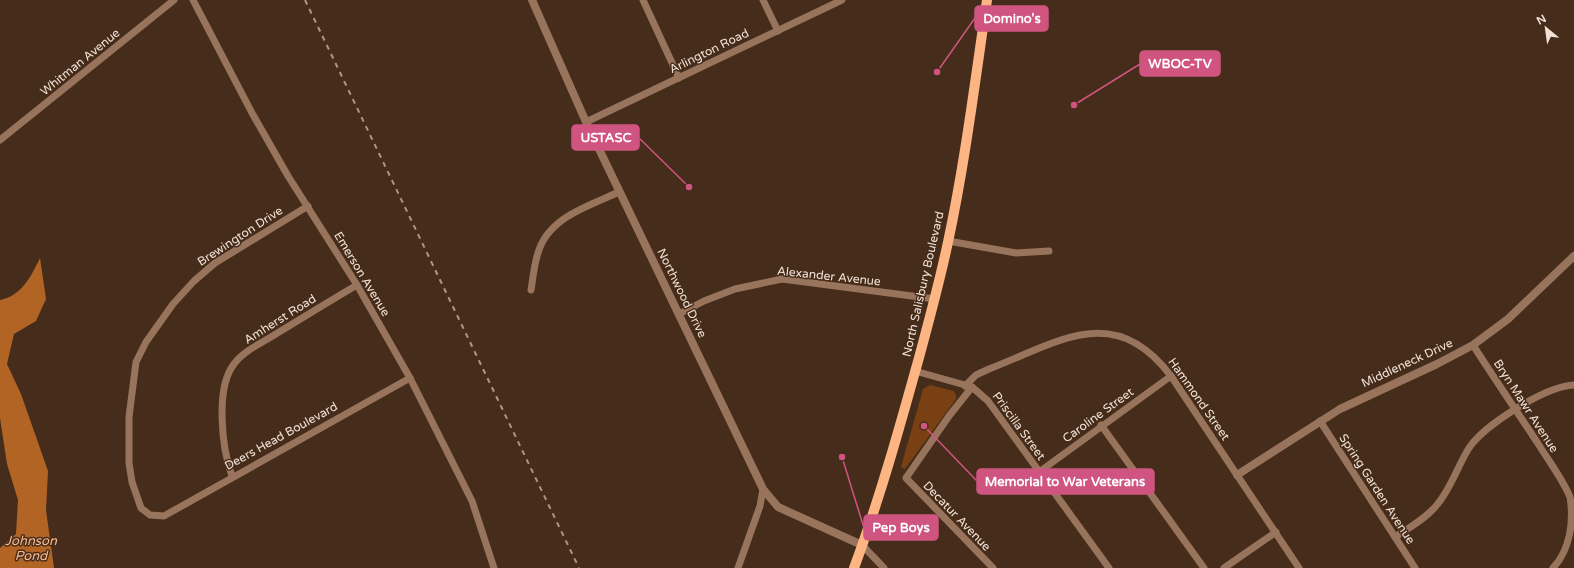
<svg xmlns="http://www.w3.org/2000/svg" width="1574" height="568" font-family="'Varela Round',sans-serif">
  <rect width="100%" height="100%" fill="#462c1a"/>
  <!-- green -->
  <polygon fill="#784013" points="930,385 954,391 956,395 956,399 905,469 901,467 923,389"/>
  <!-- water -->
  <path fill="#b26425" d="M40 258 46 299 36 321 14 334 7 364 21 394 48 471 46 510 54 568H0V548L16 534 18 500 7 464 0 418V300C22 296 31 276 40 258Z"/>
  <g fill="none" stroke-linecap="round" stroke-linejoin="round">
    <!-- minor -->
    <g stroke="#98745d" stroke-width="7">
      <polyline points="193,0 252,113 288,176 357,285 410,378 472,501 494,568"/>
      <polyline points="643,0 679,78"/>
      <polyline points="763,0 778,31"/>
      <polyline points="586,122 842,0"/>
      <polyline points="0,140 174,0"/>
      <polyline points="308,206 215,263 194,281 173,304 146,342 136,362 129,417 129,463 132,482 141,508 150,515 164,516 410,378"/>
      <polyline points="948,241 1016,253 1049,251"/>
      <path d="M531 290C533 278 534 265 538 253 548 217 589 206 619 192"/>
      <polyline points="679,314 704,301 735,289 782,279 935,299"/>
      <path d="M1473 345C1494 378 1516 410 1537 442 1548 460 1562 478 1570 497 1574 522 1570 550 1553 568"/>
      <polyline points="915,371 972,387 988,401 1109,568"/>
      <path d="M965 386 976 375 989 369C1059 342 1114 301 1171 376L1299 568"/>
      <polyline points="972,387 949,416 906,478 993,568"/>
      <polyline points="1320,421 1415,568"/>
      <polyline points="1101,425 1204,568"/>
      <polyline points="1039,472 1171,376"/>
      <path d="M232 476C222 449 215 388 234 364 243 352 259 344 271 337 299 320 328 302 357 285"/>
      <path d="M1395 537C1409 528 1425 519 1436 506 1451 489 1457 467 1469 448 1484 425 1546 386 1574 385"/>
      <polyline points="862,545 884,568"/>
      <polyline points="738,568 760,506 763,489"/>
      <polyline points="1224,568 1276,532"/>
    </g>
    <!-- tertiary -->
    <g stroke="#98745d" stroke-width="8">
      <polyline points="532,0 586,122 763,489 778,507 862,545"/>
      <polyline points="1237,475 1340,409 1437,364 1473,345 1508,319 1574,256"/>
    </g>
    <!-- primary -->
    <path stroke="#fdb583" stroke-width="10" d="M854 568C880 498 900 426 920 354 930 317 940 280 948 242 965 163 975 81 987 0"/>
    <!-- rail -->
    <polyline stroke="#ac9789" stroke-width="2" stroke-dasharray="5 5" stroke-linecap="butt" points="305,0 579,568"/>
  </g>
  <g text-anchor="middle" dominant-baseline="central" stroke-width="3" stroke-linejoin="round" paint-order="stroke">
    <!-- street labels -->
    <g font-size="12" fill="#f2e1d6" stroke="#462c1a">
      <text transform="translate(709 51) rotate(-26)">Arlington Road</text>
      <text transform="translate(80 62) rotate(-39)">Whitman Avenue</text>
      <text transform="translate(240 236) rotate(-33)">Brewington Drive</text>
      <text transform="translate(362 274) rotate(59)">Emerson Avenue</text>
      <text transform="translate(829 276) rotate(6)">Alexander Avenue</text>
      <text transform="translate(923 284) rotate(-77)">North Salisbury Boulevard</text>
      <text transform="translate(682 293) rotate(64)">Northwood Drive</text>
      <text transform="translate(280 319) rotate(-32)">Amherst Road</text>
      <text transform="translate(1407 363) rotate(-25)">Middleneck Drive</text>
      <text transform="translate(1199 399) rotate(55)">Hammond Street</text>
      <text transform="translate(1526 406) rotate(57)">Bryn Mawr Avenue</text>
      <text transform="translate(1098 415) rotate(-36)">Caroline Street</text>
      <text transform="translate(1019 426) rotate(54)">Priscilla Street</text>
      <text transform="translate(281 436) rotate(-29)">Deers Head Boulevard</text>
      <text transform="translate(1377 489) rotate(57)">Spring Garden Avenue</text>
      <text transform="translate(957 516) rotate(46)">Decatur Avenue</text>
    </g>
    <!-- water labels -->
    <g font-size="13" font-style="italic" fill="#fcbc91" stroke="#462c1a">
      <text x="31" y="541">Johnson<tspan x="31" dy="15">Pond</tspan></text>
    </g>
  </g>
  <!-- callouts -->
  <path fill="none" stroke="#d05480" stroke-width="1.5" d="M937 72L975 18M1074 105L1140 64M689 187L639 138M924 426L977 481M842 457L864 528"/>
  <g fill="#d05480" stroke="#462c1a" stroke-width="1.5">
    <circle cx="937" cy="72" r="4"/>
    <circle cx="1074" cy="105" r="4"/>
    <circle cx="689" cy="187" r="4"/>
    <circle cx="924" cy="426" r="4"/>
    <circle cx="842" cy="457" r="4"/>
  </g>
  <g fill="#d05480" stroke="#d05480" stroke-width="1.5">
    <rect x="975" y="6" width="73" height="25" rx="4"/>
    <rect x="1140" y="51" width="80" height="25" rx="4"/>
    <rect x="572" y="125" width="67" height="25" rx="4"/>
    <rect x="977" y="469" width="177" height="25" rx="4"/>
    <rect x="864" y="515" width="74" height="25" rx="4"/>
  </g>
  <g font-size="13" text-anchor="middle" font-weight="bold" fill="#fff">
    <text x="1012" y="23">Domino's</text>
    <text x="1180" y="68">WBOC-TV</text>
    <text x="606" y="142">USTASC</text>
    <text x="1065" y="486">Memorial to War Veterans</text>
    <text x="901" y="532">Pep Boys</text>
  </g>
  <!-- north arrow -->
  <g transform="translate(1546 28) rotate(331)" stroke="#462c1a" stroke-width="3" paint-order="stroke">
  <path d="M0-3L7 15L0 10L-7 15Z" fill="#f2e1d6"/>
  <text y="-6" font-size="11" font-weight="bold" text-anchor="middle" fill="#f2e1d6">N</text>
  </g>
</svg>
